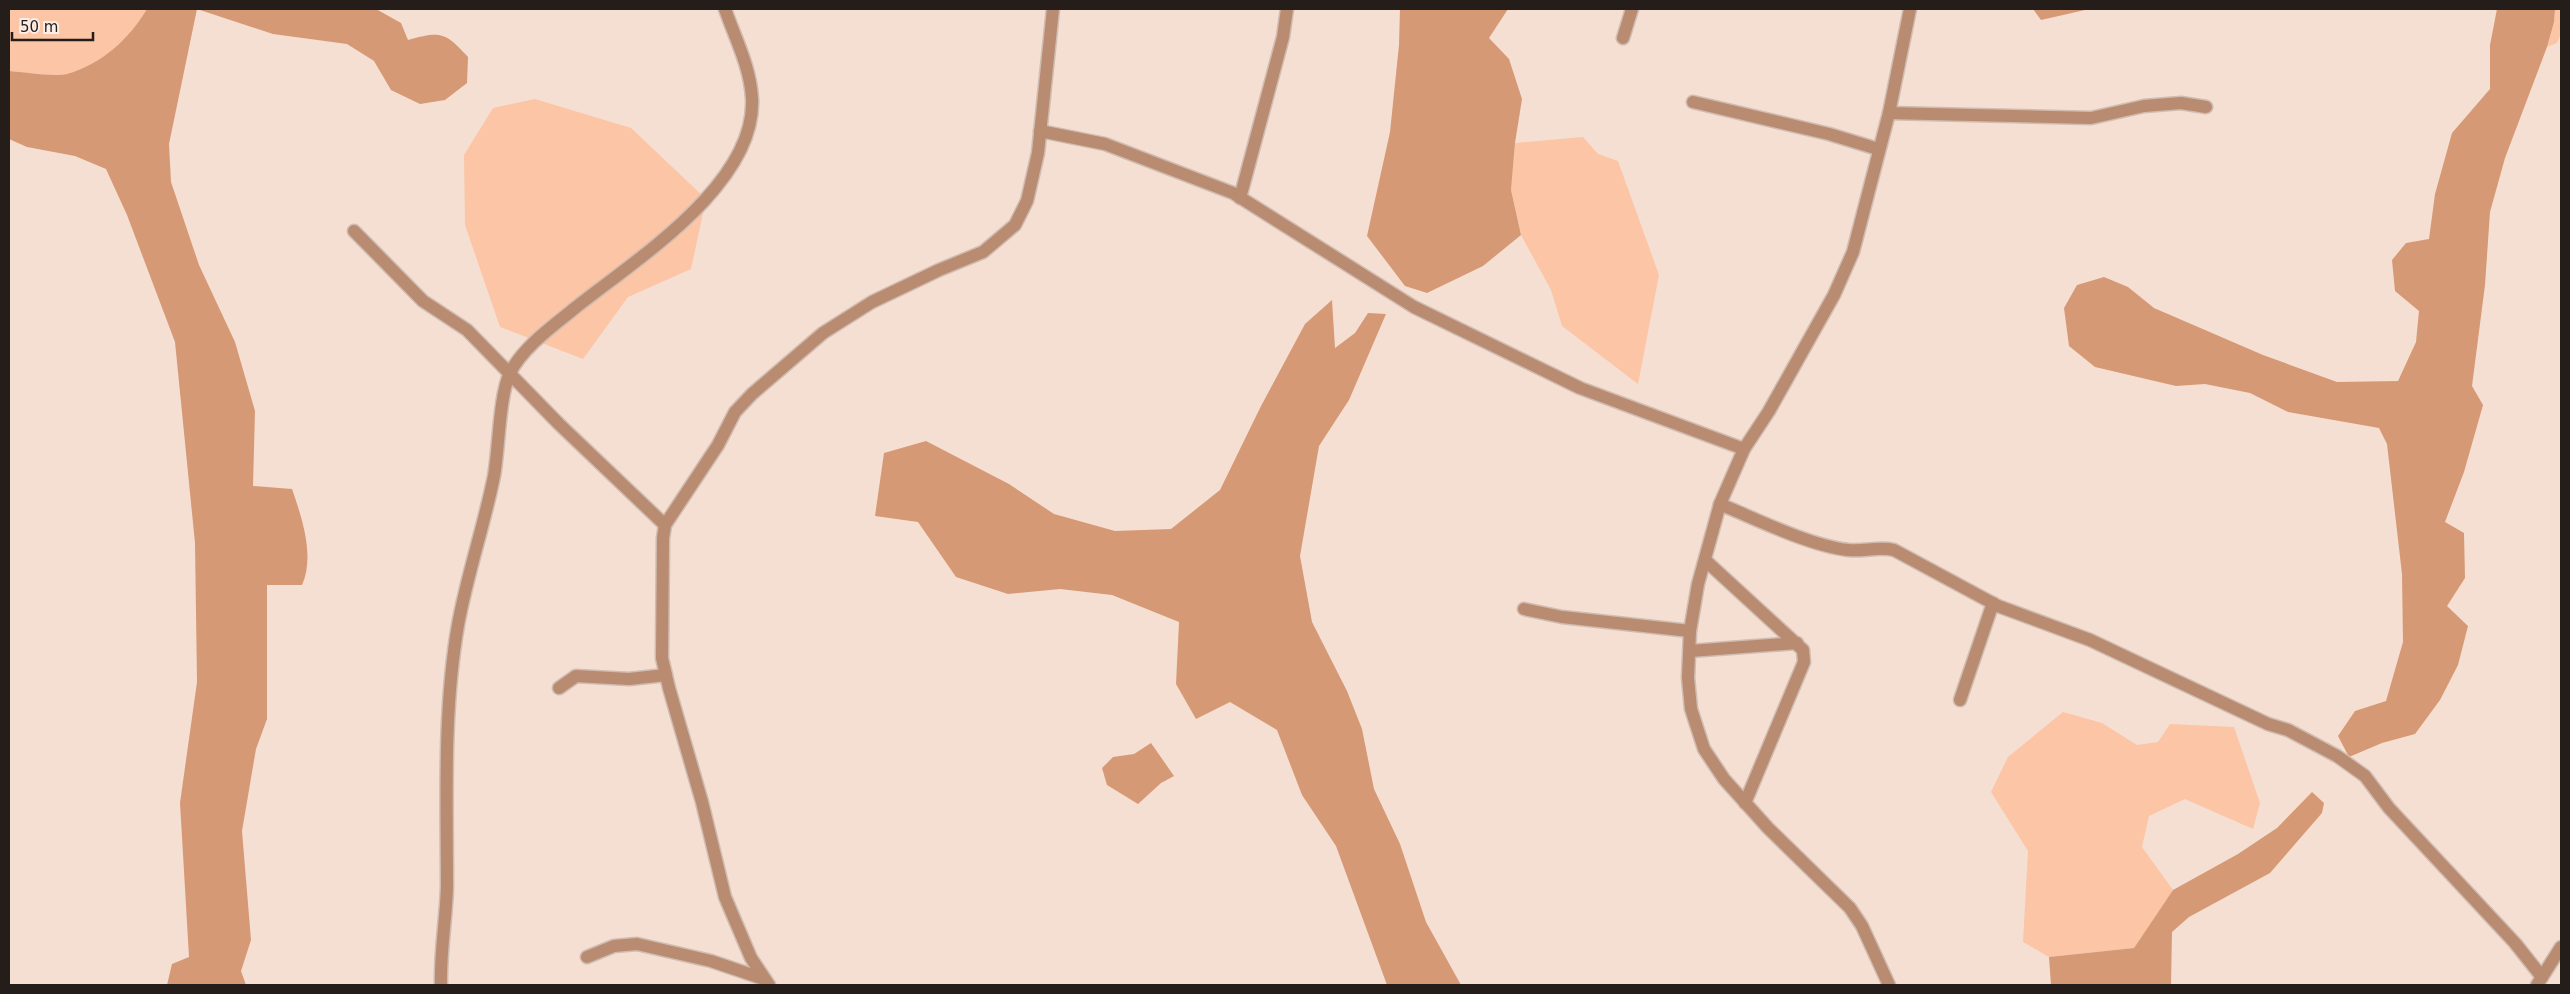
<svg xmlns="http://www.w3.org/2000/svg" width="2570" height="994" font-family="'DejaVu Sans',sans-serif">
  <rect width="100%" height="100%" fill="#f5dfd2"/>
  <!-- green -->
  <g fill="#fbc5a6">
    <path d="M9 9H147C129 39 102 64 67 74 53 77 24 72 9 71Z"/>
    <polygon points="2555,9 2561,9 2561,33 2557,43 2547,47 2554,22"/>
    <polygon points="535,99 631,128 706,199 691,269 628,297 583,359 500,327 465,225 464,155 493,108"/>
    <polygon points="1583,137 1598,154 1618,161 1659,275 1638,384 1562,326 1551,290 1521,235 1511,190 1515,143"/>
    <polygon points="2063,712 2102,723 2137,745 2158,742 2170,724 2234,727 2260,803 2253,829 2185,799 2149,816 2142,847 2173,890 2134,948 2049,957 2023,942 2028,851 1991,792 2008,757"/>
  </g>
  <!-- forest -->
  <g fill="#d69975">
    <path d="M147 9H376L401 23 408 40C441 31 445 32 468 57L467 83 445 100 420 104 391 90 374 61 347 44 273 34 197 9 169 144 171 182 199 265 235 342 255 411 253 486 292 489C302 518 315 556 302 585H267V719L256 749 242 831 251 940 241 971 246 985H167L172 964 189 957 180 803 197 682 195 543 175 342 127 215 106 169 75 156 27 147 9 139V71C24 72 53 77 67 74 102 64 129 39 147 9Z"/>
    <polygon points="1400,9 1508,9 1489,38 1509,59 1522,99 1515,143 1511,190 1521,235 1483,266 1427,293 1405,286 1367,236 1390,132 1399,45"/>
    <polygon points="2033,9 2085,9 2085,10 2041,20"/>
    <polygon points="2497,9 2555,9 2554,22 2547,47 2505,158 2490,212 2485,285 2472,386 2483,405 2464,472 2445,522 2464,533 2465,578 2447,606 2468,626 2458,665 2440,700 2415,734 2382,743 2349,757 2338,736 2355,711 2386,701 2403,642 2402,574 2387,444 2379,428 2288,412 2250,393 2205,384 2176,386 2095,367 2069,346 2064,308 2077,285 2104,277 2128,287 2154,308 2263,355 2337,382 2398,381 2416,342 2419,311 2395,291 2392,260 2406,243 2429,239 2435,194 2452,133 2490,89 2490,45"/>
    <polygon points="1332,300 1335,348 1355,333 1368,313 1386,314 1349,400 1319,446 1300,556 1312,622 1347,691 1362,729 1374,789 1400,844 1426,922 1461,985 1387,985 1336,846 1302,795 1277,730 1230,702 1196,719 1176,684 1179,622 1112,595 1060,589 1008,594 956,577 918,522 875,516 884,453 926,441 1009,484 1054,514 1115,531 1171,529 1220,490 1260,408 1305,324"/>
    <polygon points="1151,743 1174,776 1161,783 1138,804 1107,785 1102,768 1113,757 1134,754"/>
    <polygon points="2312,792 2324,803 2322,813 2270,873 2189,917 2172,932 2171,985 2051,985 2049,957 2134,948 2173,890 2238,854 2277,828"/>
  </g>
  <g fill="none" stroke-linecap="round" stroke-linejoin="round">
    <defs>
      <g id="minor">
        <polyline points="1623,38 1632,9"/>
        <polyline points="1693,102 1829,134 1878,149"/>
        <polyline points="1889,113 2091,118 2144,106 2181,103 2206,107"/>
        <polyline points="1040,131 1105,144 1233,193 1414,307 1580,388 1744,449"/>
        <polyline points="1240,198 1283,37 1287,9"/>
        <polyline points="354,231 423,301 467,330 559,424 665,525"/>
        <path d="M1720 504C1755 519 1811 546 1848 550 1864 552 1879 546 1894 550L1998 606 2090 640 2268 724 2288 730 2337 756 2365 776 2389 808 2515 943 2542 977"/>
        <polyline points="1705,560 1803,650 1804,662 1745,803"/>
        <polyline points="1524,609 1562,617 1690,631"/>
        <polyline points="1690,651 1797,643"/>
        <polyline points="559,688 576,676 629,679 666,675"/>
        <polyline points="1960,700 1993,603"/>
        <polyline points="587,957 614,946 637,944 711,961 764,979"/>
        <path d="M441 985C440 952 446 920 447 887 447 800 443 711 458 625 467 575 484 526 494 476 499 449 499 396 510 373 523 347 553 326 575 308 635 260 757 184 752 98 750 66 735 38 725 9"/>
        <polyline points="769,985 751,958 725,897 702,802 669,688 662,658 663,538 665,525 718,445 735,412 752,394 823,333 872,302 939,270 983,252 1015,225 1027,201 1038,153 1053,9"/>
        <polyline points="2537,985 2561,947"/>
      </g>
      <polyline id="tertiary" points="1889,985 1862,926 1850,908 1768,828 1724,779 1704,749 1691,709 1688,678 1690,631 1698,584 1720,504 1744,449 1769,411 1834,295 1853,252 1889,113 1910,9"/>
    </defs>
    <!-- minor casing -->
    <use href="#minor" stroke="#d0bcb1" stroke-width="15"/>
    <!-- tertiary casing -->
    <use href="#tertiary" stroke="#d0bcb1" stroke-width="15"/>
    <!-- minor -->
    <use href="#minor" stroke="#b98b71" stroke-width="12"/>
    <!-- tertiary -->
    <use href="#tertiary" stroke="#b98b71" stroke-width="12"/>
  </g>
  <!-- border -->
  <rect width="2570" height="994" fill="none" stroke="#251d19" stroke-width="20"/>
  <!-- scale -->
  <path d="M12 32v8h81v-8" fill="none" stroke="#251d19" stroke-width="2.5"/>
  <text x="20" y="32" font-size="15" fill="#251d19" stroke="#fceee6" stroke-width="4" paint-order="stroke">50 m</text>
</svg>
